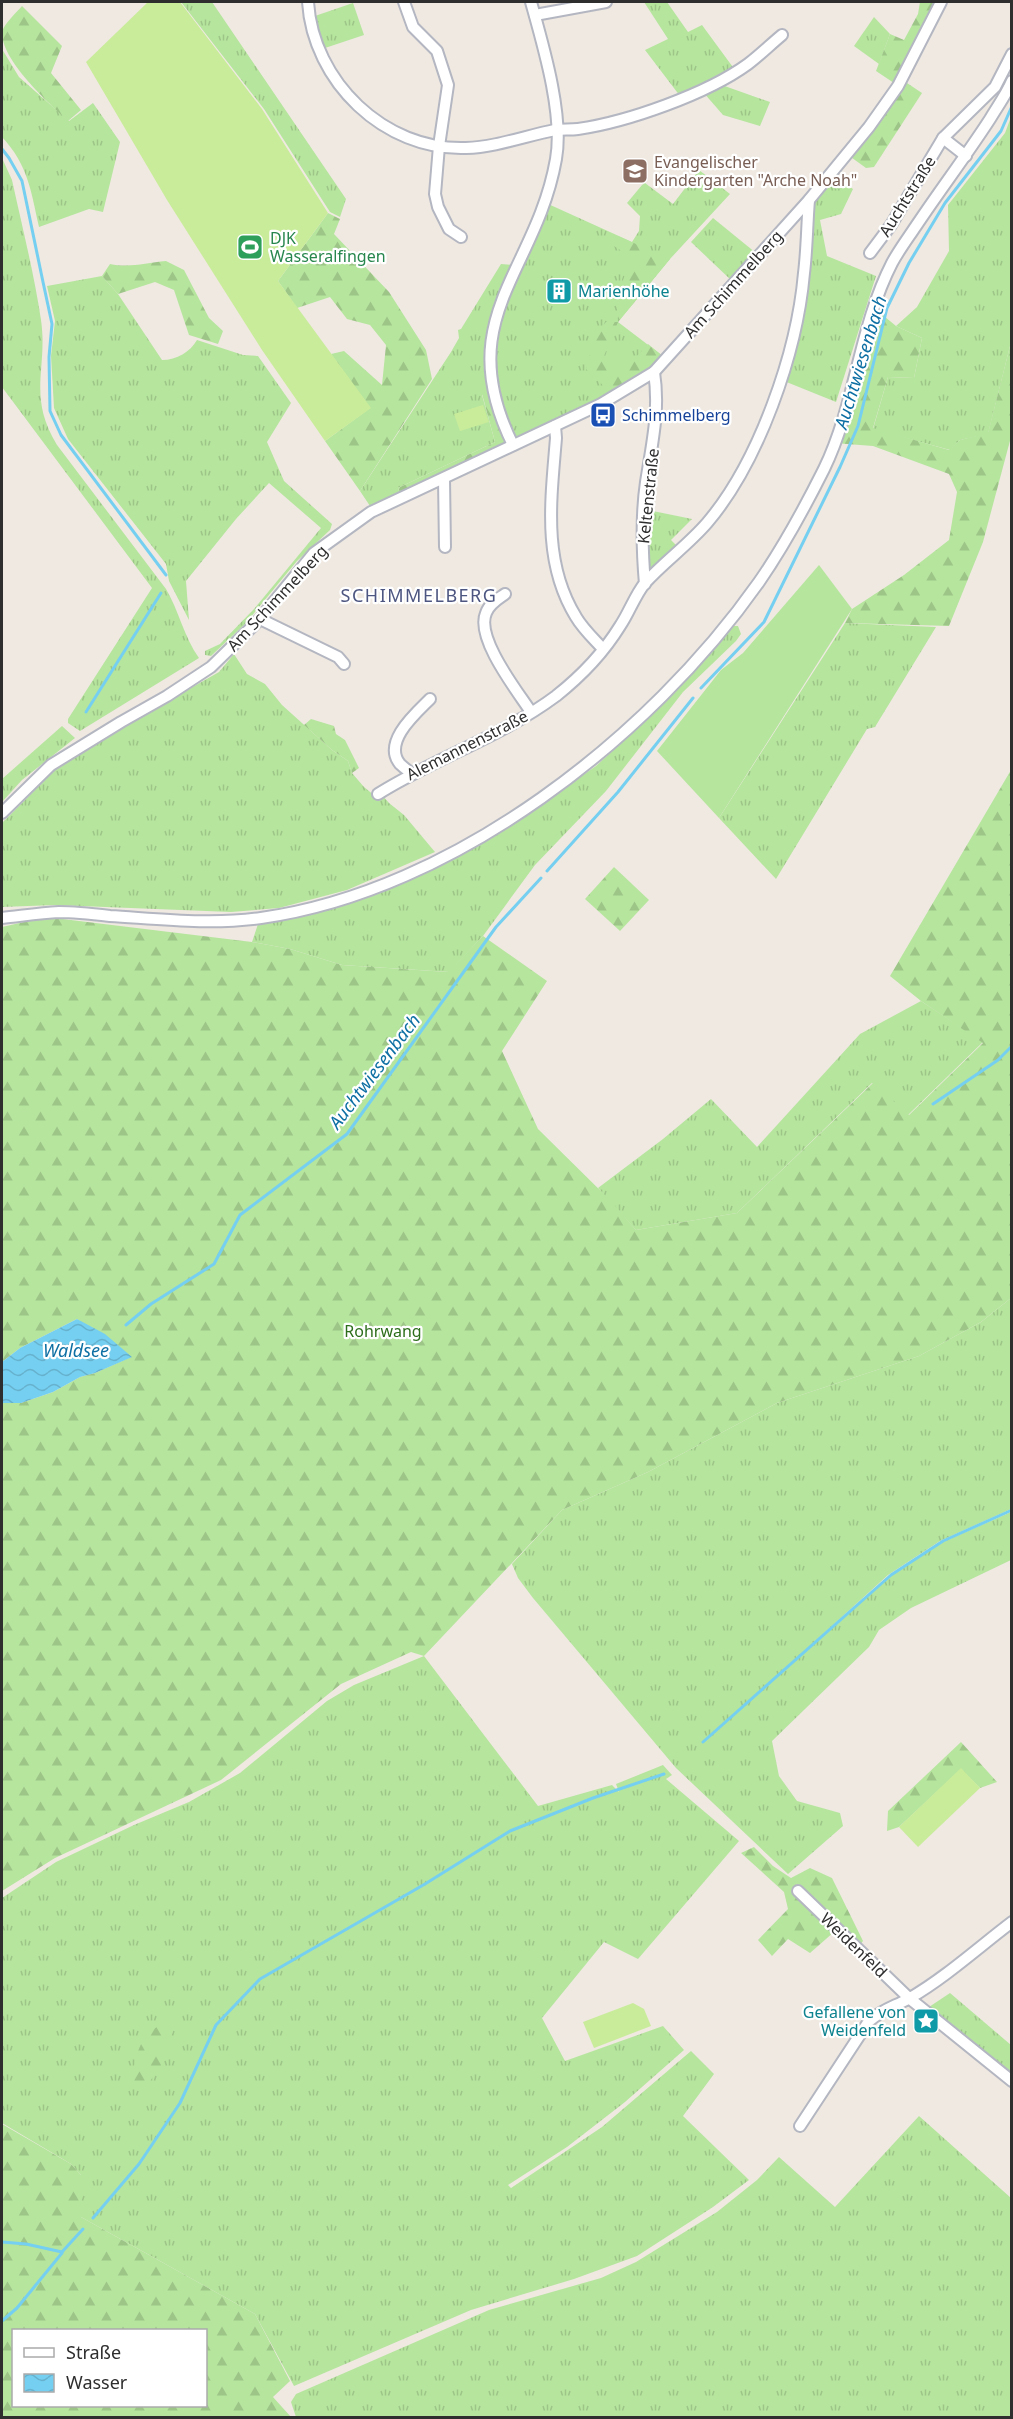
<svg xmlns="http://www.w3.org/2000/svg" width="1013" height="2419" font-family="'Noto Sans',sans-serif">
  <defs>
    <pattern id="grass-tufts" width="24" height="20" patternUnits="userSpaceOnUse" patternTransform="scale(1.5)"><rect width="24" height="20" fill="#b6e59e"/><path d="M3 7l-1-3M5 7V3M7 7l1-3M15 17l-1-3M17 17v-4M19 17l1-3" fill="none" stroke="#9dc588"/></pattern>
    <pattern id="forest-firs" width="22" height="20" patternUnits="userSpaceOnUse" patternTransform="scale(1.5)"><rect width="22" height="20" fill="#b6e59e"/><path d="M5 1l3.5 6h-7zM16 11l3.5 6h-7z" fill="#9dc588"/></pattern>
    <pattern id="water-waves" width="16" height="10" patternUnits="userSpaceOnUse" patternTransform="scale(1.5)"><rect width="16" height="10" fill="#75cff0"/><path d="M0 5q4-4 8 0t8 0" fill="none" stroke="#66b2ce"/></pattern>
  </defs>
  <rect width="100%" height="100%" fill="#efe9e1"/>
  <!-- grass -->
  <g fill="url(#grass-tufts)">
    <polygon points="181,2 212,2 346,199 340,217 330,212 264,109"/>
    <polygon points="644,2 667,2 688,32 702,25 735,70 680,96 645,50 668,39"/>
    <polygon points="353,3 364,35 322,49 312,17"/>
    <polygon points="874,17 890,34 879,64 854,46"/>
    <path d="M2 49 19 77 69 121 93 103 120 142 103 212 89 209 39 227C31 191 28 165 2 137Z"/>
    <polygon points="719,84 770,102 760,126 723,115 703,92"/>
    <polygon points="1011,117 1011,342 988,434 960,440 950,450 873,429 888,377 914,378 922,338 896,326 917,307 949,251 948,205 1005,133"/>
    <path d="M2 158 12 180C22 226 34 273 41 320 48 369 27 396 57 445L166 589C179 611 184 637 199 658L80 731 68 723V719L152 588 2 387Z"/>
    <polygon points="699,170 730,194 670,259 618,322 664,357 600,403 514,443 503,420 491,355 496,323 546,203 632,242 639,231 640,216 627,203 642,185 645,183 673,204"/>
    <polygon points="832,174 853,189 841,214 820,220 827,256 876,276 836,402 784,381 811,201"/>
    <polygon points="713,218 756,253 731,280 691,242"/>
    <polygon points="501,264 515,265 491,322 492,390 482,395 495,442 398,488 401,497 372,509 360,491 451,352 459,338 458,330 461,329"/>
    <path d="M102 276 118 294 162 360C177 360 190 352 197 340L243 355 258 356 291 403 267 442 284 481 332 524 330 530 297 561 245 624 211 656 205 655V651L220 644 254 609 321 528 269 483 236 519 186 581 189 620 169 581 166 564 68 439 54 408 51 356 55 321 47 286Z"/>
    <polygon points="643,509 692,519 671,540 681,550 645,584"/>
    <polygon points="845,623 936,627 875,727 867,729 776,879 719,818"/>
    <polygon points="731,626 738,626 741,634 736,641 683,692 606,791 535,865 483,936 449,972 342,965 290,949 252,942 258,924 338,907 361,899 428,870 521,818 596,766 657,710"/>
    <polygon points="234,654 247,674 265,684 282,705 332,750 348,761 352,773 364,787 375,796 382,795 389,803 404,815 435,852 347,890 279,908 231,912 55,905 2,907 2,823 57,768 103,738 219,672"/>
    <polygon points="62,726 75,738 22,780 2,802 2,779"/>
    <polygon points="921,1001 983,1042 908,1115 872,1083 737,1213 636,1230 598,1188 663,1139 711,1099 757,1147 860,1034"/>
    <polygon points="1011,1298 1011,1509 940,1541 888,1575 779,1674 891,1575 943,1542 1011,1512 1011,1560 911,1608 879,1630 869,1647 772,1741 779,1776 797,1801 840,1813 843,1826 788,1874 676,1768 533,1598 518,1578 512,1564 562,1510 648,1472 777,1403 919,1356 981,1322"/>
    <polygon points="424,1656 538,1806 612,1785 619,1792 616,1784 663,1765 672,1775 666,1779 739,1841 638,1959 604,1942 542,2018 565,2061 663,2026 684,2050 625,2102 567,2147 508,2185 511,2188 602,2127 691,2051 714,2074 683,2116 749,2180 713,2207 637,2256 574,2279 471,2310 294,2386 255,2314 81,2217 81,2175 71,2164 2,2123 2,1898 56,1862 134,1825 189,1802 240,1773 327,1701 354,1685"/>
    <polygon points="950,1993 1011,2045 1011,2076 929,2007"/>
    <polygon points="919,2116 1011,2198 1011,2417 296,2417 291,2402 296,2394 489,2310 601,2278 636,2262 717,2212 757,2180 779,2157 835,2207"/>
  </g>
  <!-- forest -->
  <g fill="url(#forest-firs)" fill-rule="evenodd">
    <polygon points="920,2 935,2 922,32 894,83 876,71 890,34 904,40 918,14"/>
    <path d="M22 6 62 46 51 73 81 110 68 121C50 104 0 60 2 31 6 22 16 13 22 6Z"/>
    <polygon points="904,81 922,93 874,167 866,168 848,155"/>
    <polygon points="328,213 340,219 334,234 389,292 426,350 432,379 360,491 325,441 370,408 331,354 344,351 382,385 386,345 370,325 347,319 330,297 297,308 278,281"/>
    <polygon points="618,236 670,259 618,322 604,356 628,366 648,344 664,357 652,370 613,395 586,369 595,336 606,322 618,322 617,298 631,257 614,246"/>
    <path d="M166 261 184 270 209 318 223 331 218 344 189 335 174 290 155 282 118 294 102 276 110 264C129 268 146 263 166 261Z"/>
    <polygon points="873,307 896,326 922,338 914,378 888,377 873,428 949,450 960,440 988,433 1011,342 1011,437 983,542 949,626 845,623 852,609 904,575 949,540 957,492 949,474 873,446 834,443"/>
    <polygon points="492,390 511,445 401,497 398,488 495,442 482,394"/>
    <polygon points="311,719 334,726 336,734 345,740 359,768 352,773 348,761 332,750 304,725"/>
    <polygon points="1011,770 1011,1298 981,1322 919,1356 777,1403 648,1472 562,1510 424,1656 411,1652 341,1684 221,1780 55,1858 2,1891 2,1403 21,1403 53,1392 80,1377 95,1373 131,1357 77,1319 20,1348 2,1362 2,927 46,917 252,942 290,949 342,965 448,972 483,936 547,981 502,1051 538,1129 612,1202 636,1230 737,1213 873,1083 909,1115 983,1043 921,1001 890,976"/>
    <polygon points="614,867 649,900 620,931 585,899"/>
    <polygon points="961,1742 997,1782 980,1788 961,1769 899,1827 887,1831 888,1811"/>
    <polygon points="754,1847 773,1866 791,1878 810,1868 832,1878 863,1941 857,1948 834,1932 810,1953 788,1939 772,1956 758,1940 788,1909 784,1892 741,1853"/>
    <path d="M162 2024 173 2031 160 2068 143 2090 133 2083C134 2059 138 2036 162 2024Z"/>
    <path d="M2 2124 71 2164 81 2175V2217L255 2314 290 2381 273 2397 291 2417H2ZM14 2330H206V2406H14Z"/>
  </g>
  <!-- garden -->
  <polygon fill="#b6e59e" points="819,565 852,609 719,818 657,751 721,670 743,653"/>
  <!-- pitch -->
  <g fill="#c9ec9a">
    <polygon points="148,2 180,2 262,109 328,213 278,281 371,408 325,441 262,350 167,200 86,62"/>
    <polygon points="483,405 489,422 460,431 454,414"/>
    <polygon points="961,1768 980,1788 918,1847 899,1827"/>
    <polygon points="633,2003 644,2009 651,2026 594,2048 583,2022"/>
  </g>
  <!-- water -->
  <polygon fill="url(#water-waves)" points="77,1319 105,1334 132,1357 95,1373 80,1377 53,1392 21,1403 2,1403 2,1362 20,1348"/>
  <g fill="none" stroke-linecap="round" stroke-linejoin="round">
    <!-- stream -->
    <g stroke="#75cff0" stroke-width="3">
      <polyline points="2,149 9,158 22,181 43,282 52,324 49,357 50,411 61,435 166,575"/>
      <polyline points="701,688 764,622 840,467 858,426 887,308 909,263 945,203 1001,131 1012,106"/>
      <polyline points="86,712 161,593"/>
      <polyline points="547,871 618,792 693,698"/>
      <polyline points="933,1104 998,1060 1012,1046"/>
      <polyline points="126,1325 151,1304 214,1264 240,1215 347,1134 496,927 541,878"/>
      <polyline points="703,1742 891,1575 943,1541 1012,1510"/>
      <polyline points="93,2218 139,2164 180,2103 216,2025 260,1979 425,1884 510,1831 593,1798 664,1774"/>
      <polyline points="2,2242 26,2244 62,2252 83,2229"/>
      <polyline points="2,2321 17,2308 62,2253"/>
    </g>
    <defs>
      <g id="minor">
        <path d="M308 2C313 81 384 151 466 148 496 147 525 136 555 130 563 129 570 130 578 129 627 122 707 94 748 64 760 55 771 44 782 35"/>
        <polyline points="404,2 413,27 437,51 448,85 439,146 435,194 438,207 449,229 461,237"/>
        <polyline points="535,15 606,2"/>
        <polyline points="943,138 966,156"/>
        <polyline points="870,253 891,225 943,138 995,87 1012,54"/>
        <path d="M555 426 556 438C551 500 542 562 576 617 583 629 594 639 603 649"/>
        <path d="M513 445C450 318 536 273 556 159 564 115 543 45 531 2"/>
        <polyline points="444,479 445,547"/>
        <path d="M645 584C642 550 641 516 646 482 652 444 660 410 654 372"/>
        <path d="M505 594C498 599 489 604 486 613 475 638 518 692 531 712"/>
        <polyline points="260,619 338,657 344,664"/>
        <path d="M411 773C407 770 403 767 400 764 382 742 416 713 430 699"/>
        <path d="M378 794C435 758 501 737 556 696 580 677 604 652 620 626 629 613 635 595 645 583 664 562 688 545 707 523 759 462 797 353 804 273 807 249 807 224 809 200"/>
        <polyline points="2,813 51,765 121,722 167,696 211,667 260,619 314,553 371,512 601,404 654,372 809,200 869,127 898,86 941,2"/>
        <path d="M2 918C21 916 40 913 59 912 76 912 93 914 110 916 160 919 211 925 261 918 454 891 650 737 759 582 784 546 805 507 824 469 856 403 859 327 892 263 899 250 908 238 916 226 940 190 966 156 990 119 997 107 1006 95 1012 81"/>
        <polyline points="798,1891 909,1998 1012,2081"/>
        <path d="M800 2126 869 2021C885 2008 894 2007 910 1998 946 1977 979 1947 1012 1922"/>
      </g>
    </defs>
    <!-- minor casing -->
    <use href="#minor" stroke="#b4b7c1" stroke-width="14"/>
    <!-- minor -->
    <use href="#minor" stroke="#fff" stroke-width="10"/>
  </g>
  <!-- icons -->
  <defs>
    <symbol id="school-square" viewBox="-11 -11 22 22"><rect x="-9" y="-9" width="18" height="18" rx="4" fill="#8d6e63" stroke="#fff"/><path d="M0-5L7-2L0 1L-7-2ZM-4 1L0 2.5L4 1V4Q0 6-4 4Z" fill="#fff"/></symbol>
    <symbol id="stadium-square" viewBox="-11 -11 22 22"><rect x="-9" y="-9" width="18" height="18" rx="4" fill="#2e9e5b" stroke="#fff"/><path d="M0-5a6.5 5 0 1 0 0 10a6.5 5 0 1 0 0-10ZM-3.5-1.8h7v3.6h-7Z" fill="#fff"/></symbol>
    <symbol id="building-square" viewBox="-11 -11 22 22"><rect x="-9" y="-9" width="18" height="18" rx="4" fill="#0f9aa8" stroke="#fff"/><path d="M-4-6H4V6H1V3H-1V6H-4ZM-2.5-4.3h1.7v1.8h-1.7ZM.8-4.3h1.7v1.8H.8ZM-2.5-1h1.7V.8h-1.7ZM.8-1h1.7V.8H.8Z" fill="#fff"/></symbol>
    <symbol id="bus-square" viewBox="-11 -11 22 22"><rect x="-9" y="-9" width="18" height="18" rx="4" fill="#1a4fb4" stroke="#fff"/><path d="M-5-6H5V4H4V6H2V4H-2V6H-4V4H-5ZM-3.5-4V0h7V-4ZM-3.5 1.2v1.5H-2V1.2ZM2 1.2v1.5H3.5V1.2Z" fill="#fff"/></symbol>
    <symbol id="sight-square" viewBox="-11 -11 22 22"><rect x="-9" y="-9" width="18" height="18" rx="4" fill="#0f9aa8" stroke="#fff"/><path d="M0-6L1.8-2.2L6-1.7L2.9 1.2L3.7 5.4L0 3.3L-3.7 5.4L-2.9 1.2L-6-1.7L-1.8-2.2Z" fill="#fff"/></symbol>
  </defs>
  <g fill-rule="evenodd">
    <use href="#school-square" x="620" y="156" width="30" height="30"/>
    <use href="#stadium-square" x="235" y="232" width="30" height="30"/>
    <use href="#building-square" x="544" y="276" width="30" height="30"/>
    <use href="#bus-square" x="588" y="400" width="30" height="30"/>
    <use href="#sight-square" x="911" y="2006" width="30" height="30"/>
  </g>
  <g text-anchor="middle" dominant-baseline="central" stroke-width="4.5" stroke-linejoin="round" paint-order="stroke">
    <!-- education labels -->
    <g font-size="16" fill="#785e54" stroke="#fff" text-anchor="start">
      <text x="654" y="162">Evangelischer<tspan x="654" dy="18">Kindergarten "Arche Noah"</tspan></text>
    </g>
    <!-- street labels -->
    <g font-size="16" fill="#2e2e2e" stroke="#fff">
      <text transform="translate(907 196) rotate(-58)">Auchtstraße</text>
      <text transform="translate(733 284) rotate(-48)">Am Schimmelberg</text>
      <text transform="translate(648 496) rotate(-84)">Keltenstraße</text>
      <text transform="translate(277 598) rotate(-47)">Am Schimmelberg</text>
      <text transform="translate(467 745) rotate(-27)">Alemannenstraße</text>
      <text transform="translate(854 1945) rotate(44)">Weidenfeld</text>
    </g>
    <!-- leisure labels -->
    <g font-size="16" fill="#27864d" stroke="#fff" text-anchor="start">
      <text x="270" y="238">DJK<tspan x="270" dy="18">Wasseralfingen</tspan></text>
    </g>
    <!-- culture labels -->
    <g font-size="16" fill="#0d838f" stroke="#fff" text-anchor="start">
      <text x="578" y="291">Marienhöhe</text>
      <text x="906" y="2012" text-anchor="end">Gefallene von<tspan x="906" dy="18">Weidenfeld</tspan></text>
    </g>
    <!-- transit labels -->
    <g font-size="16" fill="#164399" stroke="#fff" text-anchor="start">
      <text x="622" y="415">Schimmelberg</text>
    </g>
    <!-- park labels -->
    <g font-size="16" fill="#2c6e1b" stroke="#fff">
      <text x="383" y="1331">Rohrwang</text>
    </g>
    <!-- water labels -->
    <g font-size="18" font-style="italic" fill="#0d6fa3" stroke="#fff">
      <text transform="translate(860 362) rotate(-73)">Auchtwiesenbach</text>
      <text transform="translate(374 1071) rotate(-53)">Auchtwiesenbach</text>
      <text x="76" y="1350">Waldsee</text>
    </g>
    <!-- neighbourhood labels -->
    <g font-size="18" letter-spacing="1.5" fill="#4d5680" stroke="#fff">
      <text x="419" y="595">SCHIMMELBERG</text>
    </g>
  </g>
  <!-- border -->
  <rect width="1013" height="2419" fill="none" stroke="#2e2e2e" stroke-width="6"/>
  <!-- legend -->
  <rect x="12" y="2329" width="195" height="78" fill="#ffffff" stroke="#ababab" stroke-width="1.5"/>
  <rect x="24" y="2348" width="30" height="9" fill="#ffffff" stroke="#ababab" stroke-width="1.5"/>
  <text x="66" y="2359" font-size="18" fill="#2e2e2e">Straße</text>
  <rect x="24" y="2374" width="30" height="18" fill="url(#water-waves)" stroke="#ababab" stroke-width="1.5"/>
  <text x="66" y="2389" font-size="18" fill="#2e2e2e">Wasser</text>
</svg>
